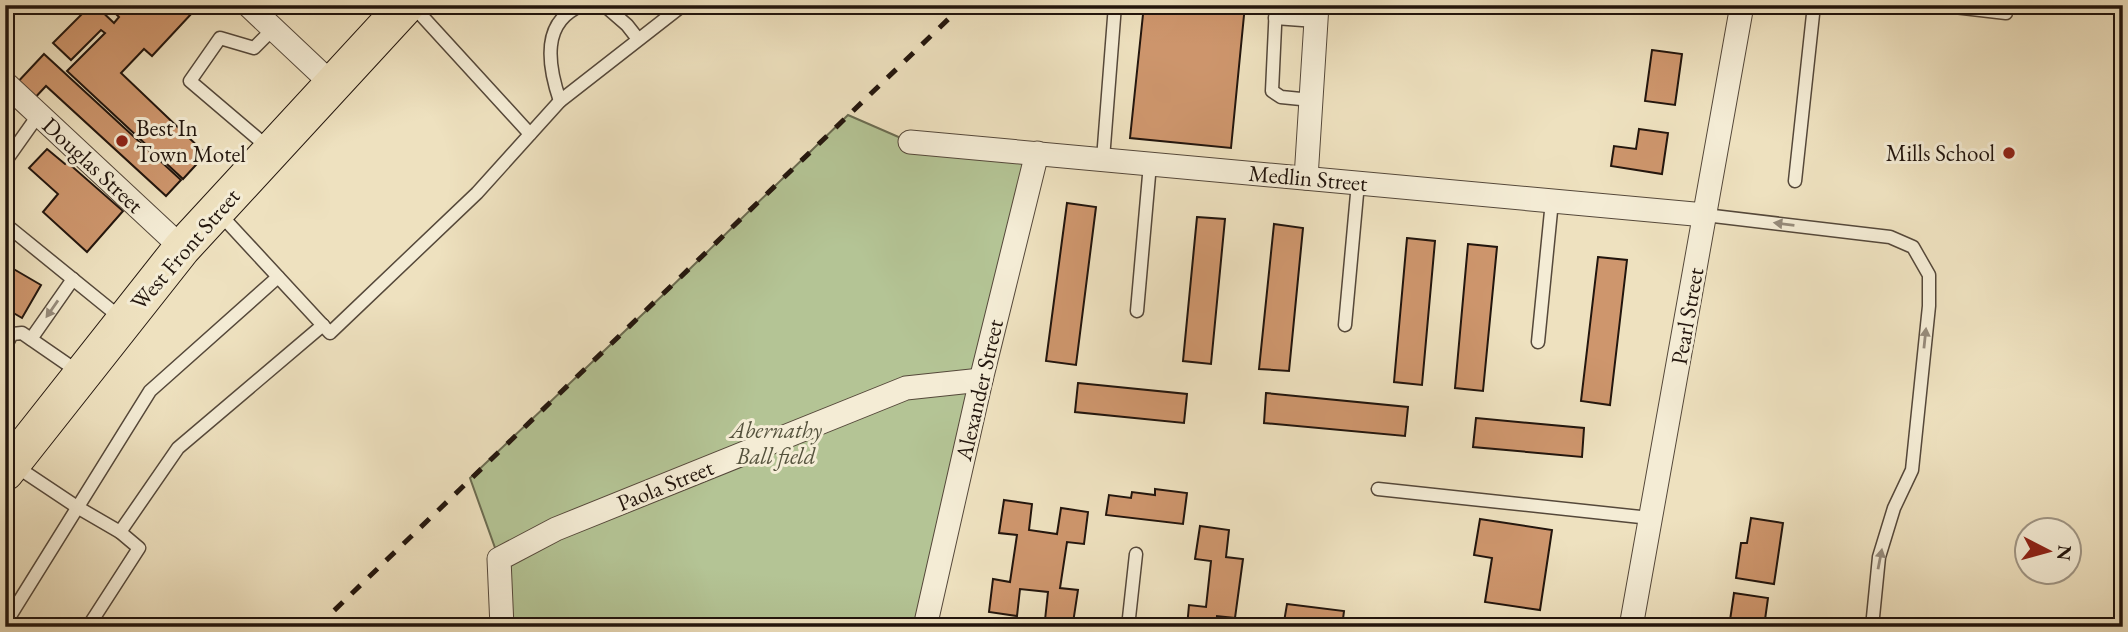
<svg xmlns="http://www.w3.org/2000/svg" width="2128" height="632" font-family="'EB Garamond',serif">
  <rect width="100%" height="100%" fill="#eee1bf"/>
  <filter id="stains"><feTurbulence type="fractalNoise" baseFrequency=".00286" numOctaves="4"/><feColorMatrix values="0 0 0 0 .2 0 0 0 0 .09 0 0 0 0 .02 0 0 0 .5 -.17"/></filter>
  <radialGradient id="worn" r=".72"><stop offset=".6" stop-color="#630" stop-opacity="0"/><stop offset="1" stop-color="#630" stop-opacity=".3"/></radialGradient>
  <!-- green -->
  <polygon fill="#b4c495" stroke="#6b6c51" stroke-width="2" points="848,115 910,142 1037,153 925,627 502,627 499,559 470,478 665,293"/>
  <!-- building -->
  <g fill="#ce966d" stroke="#22150d" stroke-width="2">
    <polygon points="76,5 95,5 114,23 119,17 107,5 186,5 193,12 152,56 144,49 121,73 206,154 183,179 67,71 105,33 101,30 71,60 53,43 83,13"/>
    <polygon points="1144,5 1245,5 1231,148 1130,138"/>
    <polygon points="1652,50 1682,54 1675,105 1645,101"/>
    <polygon points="44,54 181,180 166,196 46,86 31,102 14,86"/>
    <polygon points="1639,129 1668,133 1662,174 1611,166 1614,146 1636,149"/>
    <polygon points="47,149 65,164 67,162 123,211 87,252 43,212 58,194 29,168"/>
    <polygon points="1067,203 1096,207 1076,365 1046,361"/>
    <polygon points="1197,217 1225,219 1211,364 1183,361"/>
    <polygon points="1274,224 1303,228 1289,371 1259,369"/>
    <polygon points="1407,238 1435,241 1422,385 1394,382"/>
    <polygon points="1468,244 1497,247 1483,391 1455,388"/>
    <polygon points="1598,257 1627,260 1610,405 1581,401"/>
    <polygon points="5,264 41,285 22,318 5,308"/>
    <polygon points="1078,383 1187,394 1184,423 1075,412"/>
    <polygon points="1266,393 1408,407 1405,436 1264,423"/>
    <polygon points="1476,418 1584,428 1582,457 1473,447"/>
    <polygon points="1155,489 1187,493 1183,524 1106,515 1109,495 1131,498 1132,492 1155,495"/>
    <polygon points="1004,500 1032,504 1029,530 1057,534 1061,508 1088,512 1084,544 1067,542 1060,588 1078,590 1073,623 1045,620 1048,592 1020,589 1017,616 989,612 993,579 1010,582 1017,535 999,533"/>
    <polygon points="1751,518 1783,523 1774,584 1736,578 1741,543 1747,543"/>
    <polygon points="1480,519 1552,530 1540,610 1485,602 1492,558 1474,555"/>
    <polygon points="1200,526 1229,530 1226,557 1243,559 1235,618 1217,616 1216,627 1187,627 1189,605 1206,607 1211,561 1195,559"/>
    <polygon points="1734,593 1768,598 1764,627 1729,627"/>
    <polygon points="1287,604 1344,611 1342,627 1260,627 1261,619 1284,622"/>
  </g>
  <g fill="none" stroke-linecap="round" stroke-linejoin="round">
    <defs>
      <g id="service">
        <polyline points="412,5 530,134"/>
        <polyline points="604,5 627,25 638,39"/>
        <polyline points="1276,5 1272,91 1281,97 1311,100"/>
        <polyline points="1937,5 2006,13"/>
        <polyline points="1275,18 1316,21"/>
        <path d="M560 101C548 66 540 21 583 5"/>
        <polyline points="270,149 190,81 220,38 254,48 273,29"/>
        <polyline points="1103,159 1115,5"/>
        <polyline points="5,162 39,114"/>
        <polyline points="1795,181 1814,5"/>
        <polyline points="218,212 330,333 477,193 560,101 683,5"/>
        <polyline points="1705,215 1890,237 1913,247 1929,275 1929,306 1912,470 1894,508 1879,557 1872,627"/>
        <polyline points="5,224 122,319"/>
        <polyline points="1137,311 1150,164"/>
        <polyline points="1345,325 1358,183"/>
        <polyline points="31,339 73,279"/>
        <polyline points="1538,342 1552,201"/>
        <polyline points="5,347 12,334 22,333 80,373"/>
        <polyline points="14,465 77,507 120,532 139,548 88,627"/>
        <polyline points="1378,489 1650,518"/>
        <polyline points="2123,514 2123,532"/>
        <polyline points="120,532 178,448 323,325"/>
        <polyline points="5,624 150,391 278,277"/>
        <polyline points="1128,627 1136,554"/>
      </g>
      <g id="minor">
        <polyline points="248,5 334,86"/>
        <polyline points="5,83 182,248"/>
        <polyline points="910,142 1705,215"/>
        <polyline points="1306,178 1317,5"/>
        <polyline points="502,627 499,559 556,529 906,388 981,380"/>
        <polyline points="925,627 981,380 1037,153"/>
        <polyline points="1631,627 1742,5"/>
      </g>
      <polyline id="primary" points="5,472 182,248 406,5"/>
    </defs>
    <!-- service casing -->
    <use href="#service" stroke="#55483a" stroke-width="15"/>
    <!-- minor casing -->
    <use href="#minor" stroke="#55483a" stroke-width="25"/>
    <!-- primary casing -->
    <use href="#primary" stroke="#22150d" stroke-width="39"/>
    <!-- service -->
    <use href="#service" stroke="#f4ecd5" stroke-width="12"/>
    <!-- minor -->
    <use href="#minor" stroke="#f4ecd5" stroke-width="23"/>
    <!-- primary -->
    <use href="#primary" stroke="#eee1bf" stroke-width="37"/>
    <!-- rail -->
    <polyline stroke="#22150d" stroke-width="5" stroke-dasharray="12 12" stroke-linecap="butt" points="317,627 963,5"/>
  </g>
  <!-- one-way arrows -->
  <defs><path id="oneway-solid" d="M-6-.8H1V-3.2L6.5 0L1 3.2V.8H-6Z" transform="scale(1.75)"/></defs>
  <g fill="#968b7b">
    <use href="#oneway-solid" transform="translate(1784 224) rotate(-173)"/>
    <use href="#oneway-solid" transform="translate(52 309) rotate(125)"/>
    <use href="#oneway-solid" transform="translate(1925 338) rotate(-84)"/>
    <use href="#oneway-solid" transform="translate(1880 559) rotate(-79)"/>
  </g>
  <!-- markers -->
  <g fill="#8f2418" stroke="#f4ecd5" stroke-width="2.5">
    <circle cx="122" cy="141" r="7"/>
    <circle cx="2009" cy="153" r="7"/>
  </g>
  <g text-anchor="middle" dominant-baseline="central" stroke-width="6" stroke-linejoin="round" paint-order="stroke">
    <!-- poi labels -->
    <g font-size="23" fill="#22150d" stroke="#f4ecd5" text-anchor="start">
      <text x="136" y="128">Best In<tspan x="136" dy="26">Town Motel</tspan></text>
      <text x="1995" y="153" text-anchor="end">Mills School</text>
    </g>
    <!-- street labels -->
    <g font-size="23" fill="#22150d" stroke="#f4ecd5">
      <text transform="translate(93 165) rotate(43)">Douglas Street</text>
      <text transform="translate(1308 178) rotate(5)">Medlin Street</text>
      <text transform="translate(185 249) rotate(-49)">West Front Street</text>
      <text transform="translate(1687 316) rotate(-80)">Pearl Street</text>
      <text transform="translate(979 390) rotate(-77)">Alexander Street</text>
      <text transform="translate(665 485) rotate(-22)">Paola Street</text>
    </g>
    <!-- park labels -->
    <g font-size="23" font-style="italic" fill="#55523d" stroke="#f4ecd5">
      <text x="776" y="430">Abernathy<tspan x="776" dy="26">Ball field</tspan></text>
    </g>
  </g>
  <!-- margin -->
  <rect width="2128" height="632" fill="none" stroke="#eee1bf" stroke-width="28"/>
  <rect x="7" y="7" width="2114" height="618" fill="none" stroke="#22150d" stroke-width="3.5"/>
  <rect x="14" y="14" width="2100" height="604" fill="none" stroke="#22150d" stroke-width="2"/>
  <!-- north arrow -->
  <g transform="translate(2048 551) rotate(96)"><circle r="33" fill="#f4ecd5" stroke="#a09685" stroke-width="2"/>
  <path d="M0-5L12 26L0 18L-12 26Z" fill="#8f2418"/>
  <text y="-10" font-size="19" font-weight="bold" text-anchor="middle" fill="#22150d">N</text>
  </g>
  <rect width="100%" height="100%" filter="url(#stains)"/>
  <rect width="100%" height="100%" fill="url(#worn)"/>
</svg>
